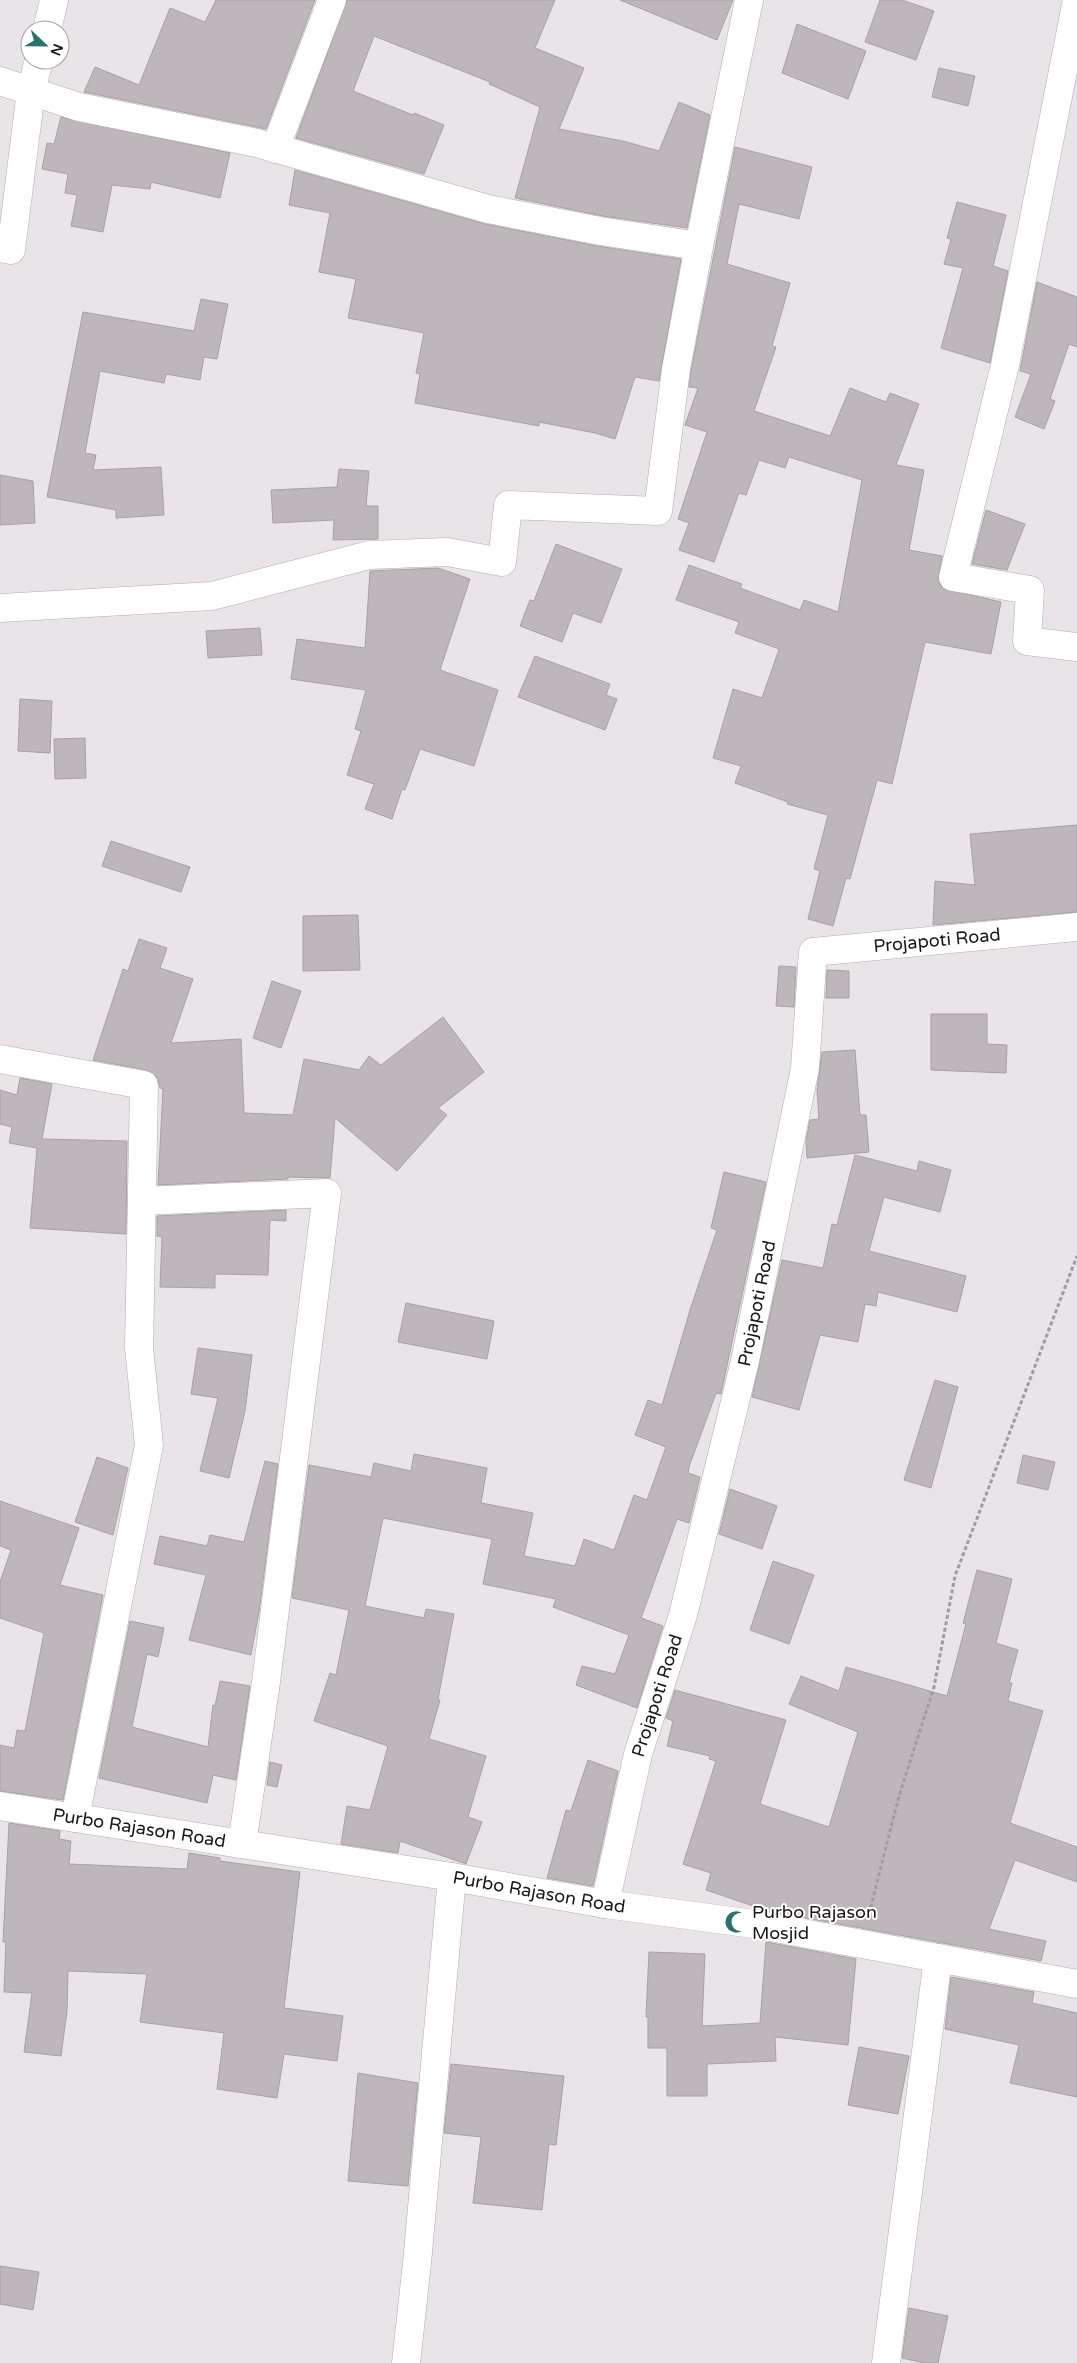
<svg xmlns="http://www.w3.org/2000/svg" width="1077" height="2363" font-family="'Varela Round',sans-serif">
  <rect width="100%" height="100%" fill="#e9e4e7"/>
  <!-- building -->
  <g fill="#bdb7bb" stroke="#a6a1a4">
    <polygon points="216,0 315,0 266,129 84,92 95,67 139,85 170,8 205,22"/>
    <polygon points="347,0 555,0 535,48 584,68 559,129 623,141 659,151 679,102 710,115 687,228 603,216 515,198 540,107 489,84 490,82 374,36 353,91 413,115 414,113 444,125 424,174 296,138"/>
    <polygon points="620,0 733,0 717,40"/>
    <polygon points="880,0 902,0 934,11 916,60 865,42"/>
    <polygon points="797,24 866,51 848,99 782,73"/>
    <polygon points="939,68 975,76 968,106 932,97"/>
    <polygon points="61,117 230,153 220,198 151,182 150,189 112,185 103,232 71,226 77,195 65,193 68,174 42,169 47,143 54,144"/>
    <polygon points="735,147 812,167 799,219 739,204 727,264 790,283 772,346 776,347 754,411 830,436 850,388 886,402 890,393 919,404 896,465 924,470 909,550 942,556 938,581 943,589 1001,602 991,654 925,642 892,784 877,780 850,879 846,878 833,926 808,919 820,871 814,869 828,815 787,804 788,802 735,783 741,766 713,758 733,689 762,698 779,649 735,633 739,622 676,600 689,565 742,584 740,588 800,610 804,600 838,612 862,480 789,457 785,468 759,460 746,495 739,493 714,562 679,550 689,523 678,519 707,432 685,425 698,388 689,387 691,371"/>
    <polygon points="295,170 485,224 597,246 681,259 659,381 635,377 615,439 595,433 539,422 539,426 415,403 420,374 416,373 424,333 348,318 356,279 319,272 330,213 289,205"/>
    <polygon points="957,202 1006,215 993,266 1008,271 990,363 941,348 963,268 944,264 951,239 947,238"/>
    <polygon points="1037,282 1077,297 1077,347 1069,344 1050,399 1055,401 1044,429 1015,417 1031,374 1020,371"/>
    <polygon points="201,299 228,304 217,359 204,357 200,380 166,374 164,383 100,371 85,453 96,455 93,470 161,467 164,515 116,518 116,510 47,497 83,312 194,331"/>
    <polygon points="339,469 369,471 366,506 378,506 378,539 333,540 334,520 273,523 271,490 337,487"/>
    <polygon points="0,475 33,481 35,523 0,525"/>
    <polygon points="986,510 1025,524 1007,570 972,564"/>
    <polygon points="556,544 622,569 601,623 573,613 562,642 520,626 530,600 534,601"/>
    <polygon points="438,568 470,579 440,670 498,690 474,766 420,749 405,790 402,789 392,819 365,809 374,784 347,775 361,731 355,729 366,690 291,679 297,639 365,648 370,571"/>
    <polygon points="260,628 262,655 208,658 206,631"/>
    <polygon points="535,656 610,684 606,695 617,699 605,730 518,697"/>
    <polygon points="20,699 52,701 50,753 18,751"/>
    <polygon points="85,738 86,778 55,779 54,739"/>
    <polygon points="1077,825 1077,912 933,925 935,881 975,885 970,834"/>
    <polygon points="111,841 190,867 181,892 102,866"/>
    <polygon points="358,915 360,970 303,971 303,916"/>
    <polygon points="139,939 167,948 160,968 193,979 171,1043 241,1039 244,1113 293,1115 304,1059 359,1070 369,1056 381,1065 443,1017 484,1072 438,1108 447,1115 397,1171 335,1118 330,1178 288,1177 288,1179 158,1185 163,1089 160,1088 158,1078 147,1070 93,1060 123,969 128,971"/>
    <polygon points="779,966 796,967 794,1007 776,1006"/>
    <polygon points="827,970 849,971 849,998 826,998"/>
    <polygon points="272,981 301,991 281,1048 253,1038"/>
    <polygon points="931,1014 987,1014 987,1044 1007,1045 1006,1073 931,1070"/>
    <polygon points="855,1050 860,1115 866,1115 869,1152 807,1158 806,1141 810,1120 819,1119 817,1090 822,1052"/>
    <polygon points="20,1078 52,1084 42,1139 127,1141 126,1234 30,1228 37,1148 9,1143 12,1127 0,1124 0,1090 17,1095"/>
    <polygon points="855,1155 917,1171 919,1161 951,1170 940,1212 884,1197 869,1251 966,1276 957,1312 878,1292 876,1306 865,1304 858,1342 820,1335 799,1410 752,1397 782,1260 823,1268 832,1224 837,1225"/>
    <polygon points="724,1172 766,1182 721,1394 716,1393 689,1467 688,1473 700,1477 689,1523 677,1519 641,1618 663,1626 637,1708 576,1685 582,1666 615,1674 629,1635 553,1607 556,1599 483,1584 492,1539 383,1518 365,1606 424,1618 426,1609 454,1614 438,1699 440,1700 429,1739 486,1756 468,1817 482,1822 466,1864 400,1841 398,1853 341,1844 347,1806 370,1810 388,1746 314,1721 330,1673 336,1675 349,1610 292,1598 309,1465 371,1477 374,1463 411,1471 414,1454 487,1468 481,1503 533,1513 524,1556 575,1566 584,1539 614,1550 634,1495 647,1500 666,1447 635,1435 648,1400 662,1405 691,1307 717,1230 711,1228"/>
    <polygon points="286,1210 286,1221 270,1220 268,1275 215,1274 215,1288 160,1287 162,1237 157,1236 157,1216"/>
    <polygon points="406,1303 494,1321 487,1359 398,1342"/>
    <polygon points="198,1348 252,1355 245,1411 229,1478 200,1471 218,1398 191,1394"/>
    <polygon points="935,1380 958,1387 931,1488 904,1480"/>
    <polygon points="1023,1455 1055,1462 1048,1490 1017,1483"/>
    <polygon points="97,1457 128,1468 113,1535 75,1522"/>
    <polygon points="265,1461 278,1464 259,1612 251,1655 189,1640 206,1575 154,1564 160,1536 207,1546 210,1535 244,1542"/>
    <polygon points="730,1489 777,1506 762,1549 719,1534"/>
    <polygon points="0,1501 79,1528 60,1585 103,1595 63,1800 0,1791 0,1745 14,1748 17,1730 25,1731 44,1633 0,1618 0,1582 11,1550 0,1546"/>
    <polygon points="773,1561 814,1575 789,1644 750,1630"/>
    <polygon points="977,1570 1012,1579 996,1643 1018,1650 1009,1683 1012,1683 1008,1701 1043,1711 1010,1823 1077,1847 1077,1882 1015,1860 989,1929 1046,1941 1041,1961 768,1911 706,1890 711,1873 683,1864 716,1761 709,1759 710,1756 667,1746 673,1721 666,1718 675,1690 786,1720 760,1804 829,1827 858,1732 789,1704 801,1676 839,1691 846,1667 947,1696 966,1624 963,1623"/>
    <polygon points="130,1621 164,1628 158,1657 147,1654 132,1727 208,1747 213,1705 215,1706 220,1681 250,1686 236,1780 213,1775 207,1803 99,1778"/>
    <polygon points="588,1760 618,1771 593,1886 547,1878 566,1810 571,1811"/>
    <polygon points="270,1762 282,1765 277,1787 267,1785"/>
    <polygon points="9,1823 60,1831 59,1839 71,1841 69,1864 187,1869 189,1853 220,1858 220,1861 300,1872 284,2008 343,2016 337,2061 284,2054 277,2098 217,2089 224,2033 140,2022 147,1974 68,1971 67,2011 61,2056 24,2052 32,1993 4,1992 6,1942 3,1942"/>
    <polygon points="766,1942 856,1959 848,2045 775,2037 776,2061 707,2064 707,2096 667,2096 667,2048 648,2048 648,2017 646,2017 649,1952 705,1954 702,2026 760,2023"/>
    <polygon points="951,1977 1034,1992 1032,2003 1077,2013 1077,2097 1010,2083 1019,2045 945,2029"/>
    <polygon points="859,2047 909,2056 898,2114 848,2105"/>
    <polygon points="451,2064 564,2076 556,2145 549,2144 542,2210 473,2203 481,2137 444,2133"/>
    <polygon points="358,2073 418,2083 408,2186 348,2181"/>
    <polygon points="0,2266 39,2272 33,2310 0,2304"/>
    <polygon points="909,2308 948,2316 938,2363 924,2363 902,2358"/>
  </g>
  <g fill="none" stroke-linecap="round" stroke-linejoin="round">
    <defs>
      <g id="minor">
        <polyline points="1077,0 1005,365 953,577 1030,590 1027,641 1077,647"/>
        <polyline points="47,30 54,0"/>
        <polyline points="0,81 79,107 257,143 488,209 600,231 699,246 749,0"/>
        <polyline points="275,149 332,0"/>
        <polyline points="0,248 11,250 31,91 39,60"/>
        <polyline points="0,608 212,596 369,555 447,552 502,562 508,505 658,511 676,369 699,246"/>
        <polyline points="0,1059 144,1085 139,1348 149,1445 75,1818"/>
        <polyline points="142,1201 327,1193 266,1682 242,1844"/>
        <path id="s1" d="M0 1806 452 1877 605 1904 754 1924 1077 1984"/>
        <path id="s2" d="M605 1904 638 1754 683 1615 745 1361 805 1068 813 952 1077 927"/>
        <polyline points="406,2363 417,2263 452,1877"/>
        <polyline points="886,2363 938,1958"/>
      </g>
    </defs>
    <!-- minor casing -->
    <use href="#minor" stroke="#b1acaf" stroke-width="29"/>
    <!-- path -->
    <polyline stroke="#a19d9f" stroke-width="3" stroke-dasharray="4 2.5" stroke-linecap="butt" points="869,1914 899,1796 934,1687 955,1576 1077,1256"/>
    <!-- minor -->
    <use href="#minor" stroke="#fff" stroke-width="28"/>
  </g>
  <!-- icons -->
  <defs>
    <symbol id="mosque-bare" viewBox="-9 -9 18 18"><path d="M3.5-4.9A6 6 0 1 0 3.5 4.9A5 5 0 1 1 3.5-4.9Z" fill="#29726e" stroke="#fff" stroke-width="2.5" paint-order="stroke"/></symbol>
  </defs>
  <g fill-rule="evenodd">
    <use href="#mosque-bare" x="720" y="1906" width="32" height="32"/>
  </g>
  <g text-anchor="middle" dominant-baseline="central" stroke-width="4" stroke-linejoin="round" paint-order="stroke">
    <!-- street labels -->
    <g font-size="18" fill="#181617" stroke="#fff">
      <text stroke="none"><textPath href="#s2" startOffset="1101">Projapoti Road</textPath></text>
      <text stroke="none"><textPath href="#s2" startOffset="620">Projapoti Road</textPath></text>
      <text stroke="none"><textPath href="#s2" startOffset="215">Projapoti Road</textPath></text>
      <text stroke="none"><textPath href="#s1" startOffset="141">Purbo Rajason Road</textPath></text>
      <text stroke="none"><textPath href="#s1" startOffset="546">Purbo Rajason Road</textPath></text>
    </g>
    <!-- poi labels -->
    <g font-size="18" fill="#181617" stroke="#fff" text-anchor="start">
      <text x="752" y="1912">Purbo Rajason<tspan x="752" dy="21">Mosjid</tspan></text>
    </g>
  </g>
  <!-- north arrow -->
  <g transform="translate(45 45) rotate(112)"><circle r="24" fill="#ffffff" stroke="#a3a2a2"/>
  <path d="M0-4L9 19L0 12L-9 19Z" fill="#29726e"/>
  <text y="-8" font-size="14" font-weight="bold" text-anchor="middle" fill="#181617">N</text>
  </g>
</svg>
